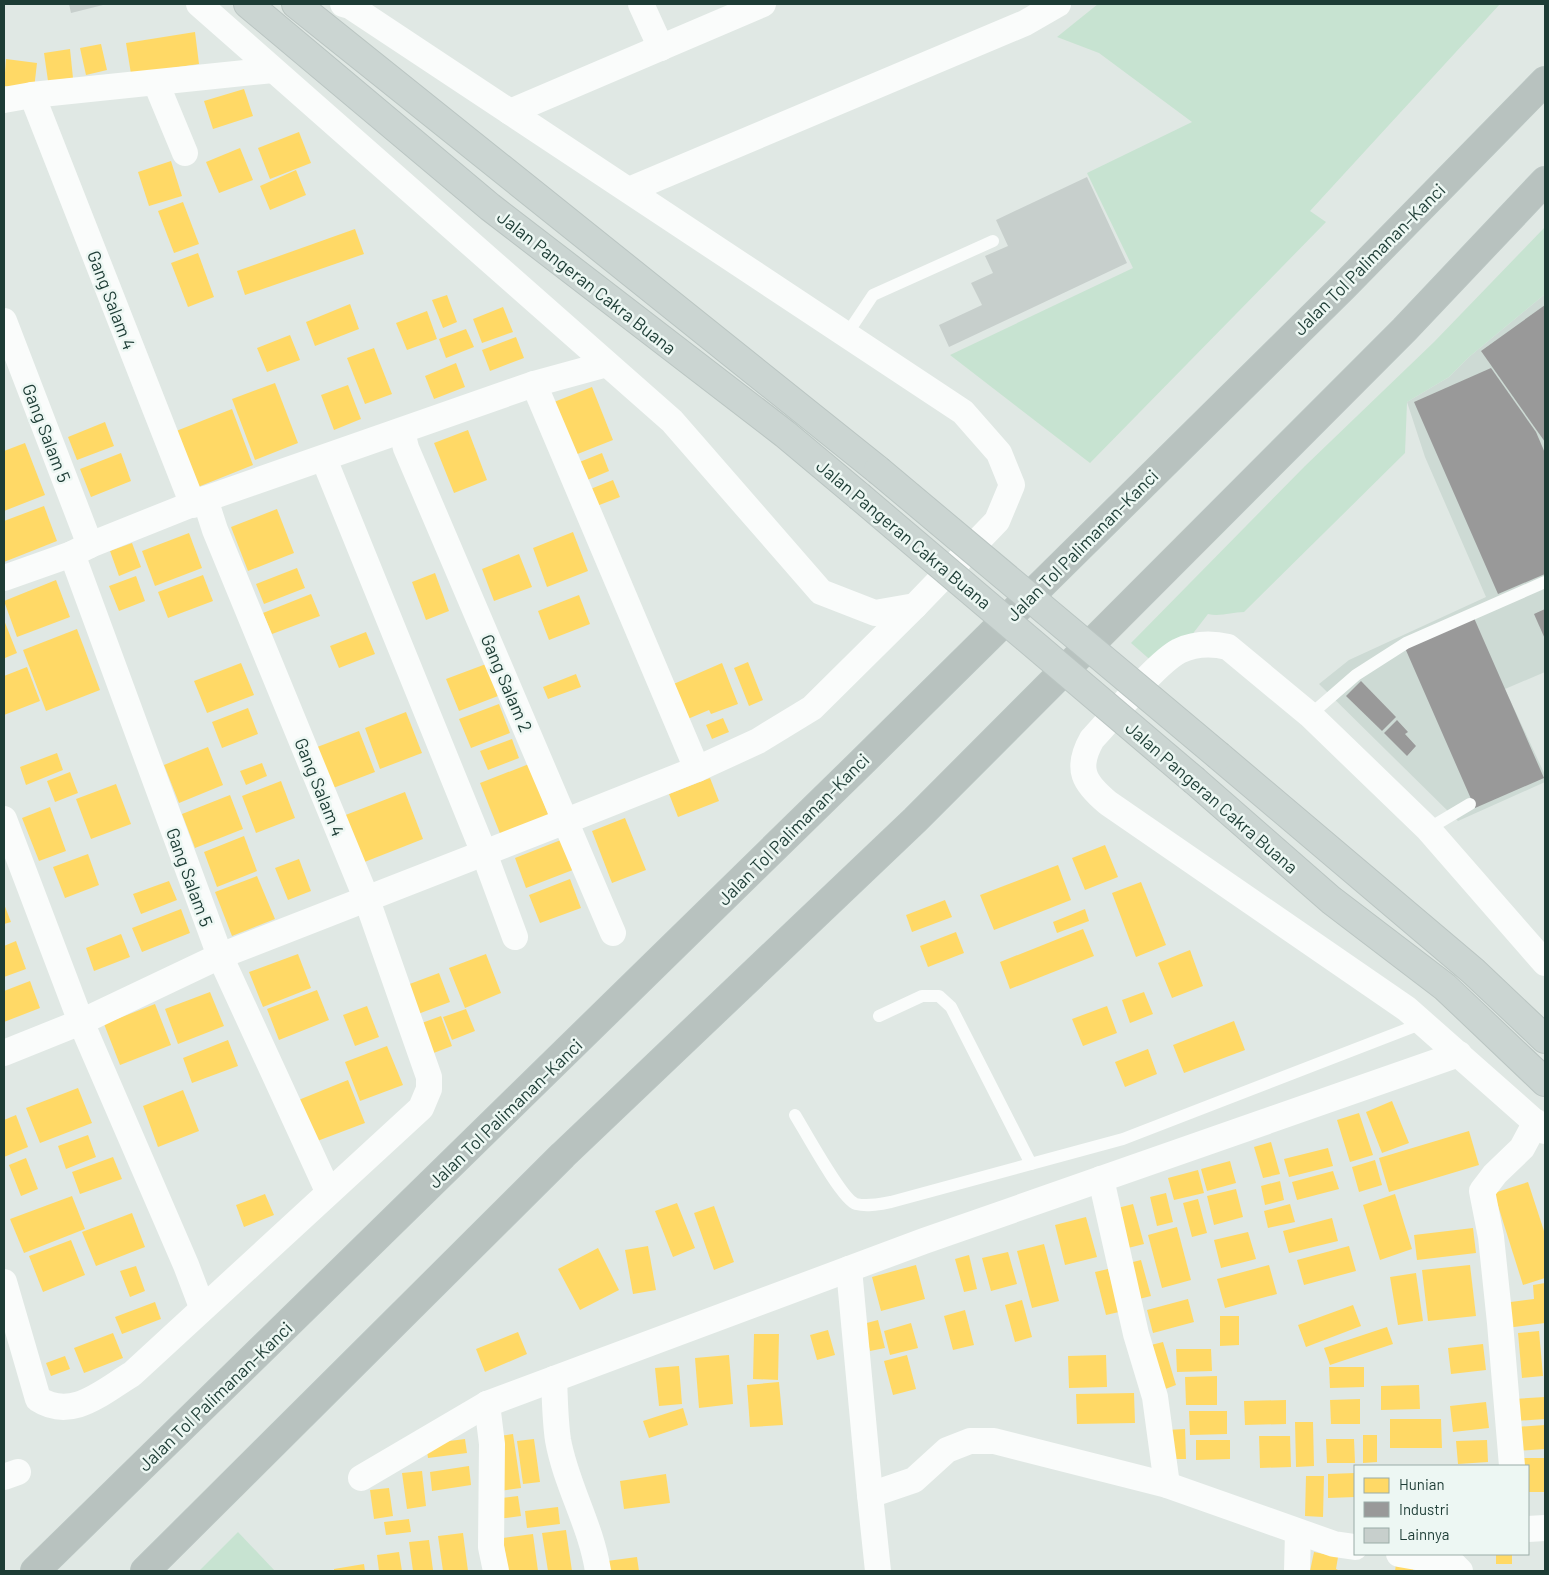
<svg xmlns="http://www.w3.org/2000/svg" width="1549" height="1575" font-family="Barlow,sans-serif">
  <rect width="100%" height="100%" fill="#e0e8e4"/>
  <!-- built -->
  <polygon fill="#cddad4" points="1545,294 1545,672 1505,689 1545,775 1545,782 1458,821 1319,684 1349,660 1486,597 1425,457 1407,402 1449,377 1469,357"/>
  <!-- green -->
  <g fill="#c7e3d1">
    <polygon points="1098,4 1500,4 1310,211 1326,222 1090,463 950,355 1133,268 1087,173 1192,122 1099,53 1057,37"/>
    <path d="M1545 227V294L1469 357 1449 377 1407 402 1405 453 1244 612C1232 612 1220 617 1208 614L1191 636 1155 664 1131 643 1305 466 1434 342Z"/>
    <polygon points="238,1532 275,1571 199,1571"/>
  </g>
  <!-- homes -->
  <g fill="#ffd966">
    <polygon points="195,32 199,64 131,74 126,43"/>
    <polygon points="101,44 107,70 86,75 80,48"/>
    <polygon points="70,49 73,78 48,81 44,53"/>
    <polygon points="6,59 37,63 34,89 4,86"/>
    <polygon points="244,89 253,116 213,129 204,101"/>
    <polygon points="299,132 311,163 270,179 258,148"/>
    <polygon points="240,148 253,180 219,193 206,162"/>
    <polygon points="171,161 182,196 149,206 138,172"/>
    <polygon points="296,170 306,195 270,210 260,186"/>
    <polygon points="183,202 199,244 174,253 158,211"/>
    <polygon points="355,229 364,254 245,295 237,271"/>
    <polygon points="198,253 214,297 188,307 171,263"/>
    <polygon points="447,295 457,322 443,328 432,300"/>
    <polygon points="350,304 359,329 315,346 306,322"/>
    <polygon points="503,307 513,332 482,343 473,319"/>
    <polygon points="427,311 437,339 407,350 396,323"/>
    <polygon points="466,329 474,347 446,358 439,339"/>
    <polygon points="290,335 300,360 267,372 257,348"/>
    <polygon points="516,337 524,358 490,371 482,350"/>
    <polygon points="374,348 392,394 365,404 347,358"/>
    <polygon points="456,363 465,387 434,399 425,376"/>
    <polygon points="275,383 298,443 255,460 232,399"/>
    <polygon points="348,385 361,419 334,430 321,395"/>
    <polygon points="592,387 613,440 575,455 554,402"/>
    <polygon points="232,409 253,465 188,491 166,435"/>
    <polygon points="105,422 114,446 77,460 68,437"/>
    <polygon points="468,430 487,480 454,493 434,443"/>
    <polygon points="25,443 45,495 4,511 4,451"/>
    <polygon points="121,453 131,481 91,497 80,469"/>
    <polygon points="602,453 609,471 585,481 577,463"/>
    <polygon points="613,480 620,497 589,509 583,492"/>
    <polygon points="44,506 57,541 4,562 4,521"/>
    <polygon points="277,509 294,553 248,571 231,527"/>
    <polygon points="573,532 588,571 547,587 533,548"/>
    <polygon points="189,533 202,568 155,586 142,551"/>
    <polygon points="132,543 141,567 119,576 110,551"/>
    <polygon points="519,554 532,587 494,601 482,569"/>
    <polygon points="297,568 305,588 264,604 256,584"/>
    <polygon points="435,573 449,611 426,620 412,582"/>
    <polygon points="203,575 213,601 168,618 158,592"/>
    <polygon points="136,576 145,601 119,611 109,586"/>
    <polygon points="56,580 70,617 17,637 4,601"/>
    <polygon points="311,594 320,616 272,634 263,613"/>
    <polygon points="579,595 590,624 549,640 538,611"/>
    <polygon points="4,620 17,653 5,658 4,655"/>
    <polygon points="77,629 100,690 46,711 23,650"/>
    <polygon points="366,632 375,654 339,668 330,646"/>
    <polygon points="748,662 763,700 749,706 734,668"/>
    <polygon points="241,663 254,695 207,713 194,681"/>
    <polygon points="722,663 738,704 711,714 709,710 683,721 669,686"/>
    <polygon points="486,664 498,696 459,711 446,679"/>
    <polygon points="27,667 40,701 4,715 4,676"/>
    <polygon points="576,674 581,687 548,699 543,687"/>
    <polygon points="499,704 510,733 471,748 459,719"/>
    <polygon points="248,708 258,734 222,748 212,722"/>
    <polygon points="406,712 422,753 380,769 365,728"/>
    <polygon points="723,718 729,732 712,739 706,725"/>
    <polygon points="359,731 375,772 328,790 312,749"/>
    <polygon points="512,739 519,758 488,770 480,751"/>
    <polygon points="208,747 223,785 179,803 164,765"/>
    <polygon points="57,753 63,770 26,785 20,767"/>
    <polygon points="262,763 267,776 246,785 240,771"/>
    <polygon points="529,764 549,817 501,836 480,783"/>
    <polygon points="70,772 78,793 55,802 47,781"/>
    <polygon points="710,778 719,801 678,817 669,794"/>
    <polygon points="281,781 295,818 256,833 242,796"/>
    <polygon points="116,784 131,824 91,839 76,799"/>
    <polygon points="405,792 423,839 362,863 343,816"/>
    <polygon points="230,795 243,829 195,848 182,814"/>
    <polygon points="50,807 66,851 39,861 22,818"/>
    <polygon points="625,818 646,870 612,883 592,831"/>
    <polygon points="244,836 257,871 217,887 204,852"/>
    <polygon points="566,838 578,868 526,888 515,858"/>
    <polygon points="1105,845 1118,877 1085,890 1072,858"/>
    <polygon points="88,854 99,885 65,898 53,867"/>
    <polygon points="299,859 311,891 288,900 275,868"/>
    <polygon points="1058,865 1071,900 994,930 980,895"/>
    <polygon points="257,876 275,919 232,936 215,892"/>
    <polygon points="570,879 581,908 540,923 529,895"/>
    <polygon points="169,881 177,900 141,914 133,894"/>
    <polygon points="1141,882 1166,945 1136,957 1112,893"/>
    <polygon points="945,900 952,917 912,932 906,915"/>
    <polygon points="4,904 11,922 4,924"/>
    <polygon points="181,909 190,933 142,952 132,928"/>
    <polygon points="1085,909 1089,921 1057,933 1053,922"/>
    <polygon points="1083,929 1094,956 1010,989 1000,962"/>
    <polygon points="956,932 964,953 928,967 920,946"/>
    <polygon points="121,934 130,957 94,971 86,948"/>
    <polygon points="16,941 26,969 4,977 4,946"/>
    <polygon points="1190,950 1203,986 1172,998 1158,963"/>
    <polygon points="298,954 311,988 263,1007 249,972"/>
    <polygon points="486,954 501,993 465,1008 449,968"/>
    <polygon points="439,973 450,1002 418,1014 407,985"/>
    <polygon points="30,981 40,1008 4,1022 4,991"/>
    <polygon points="317,990 329,1020 279,1040 267,1009"/>
    <polygon points="210,992 224,1026 178,1044 165,1009"/>
    <polygon points="1144,992 1153,1014 1130,1023 1122,1000"/>
    <polygon points="155,1004 171,1045 120,1065 104,1024"/>
    <polygon points="367,1006 379,1037 355,1046 343,1015"/>
    <polygon points="1107,1006 1117,1033 1083,1046 1072,1019"/>
    <polygon points="466,1009 475,1031 452,1040 443,1017"/>
    <polygon points="441,1016 452,1046 431,1054 419,1024"/>
    <polygon points="1234,1021 1245,1050 1184,1073 1173,1045"/>
    <polygon points="228,1040 238,1066 192,1083 183,1058"/>
    <polygon points="387,1046 403,1085 360,1101 345,1062"/>
    <polygon points="1148,1049 1157,1074 1125,1087 1115,1062"/>
    <polygon points="348,1080 365,1123 312,1143 296,1101"/>
    <polygon points="78,1088 92,1123 40,1143 26,1108"/>
    <polygon points="183,1090 199,1131 158,1147 143,1106"/>
    <polygon points="1392,1101 1409,1143 1382,1153 1366,1112"/>
    <polygon points="1359,1113 1373,1155 1350,1162 1337,1120"/>
    <polygon points="16,1115 28,1147 4,1157 4,1120"/>
    <polygon points="1469,1131 1479,1165 1389,1192 1379,1158"/>
    <polygon points="88,1135 96,1157 66,1169 58,1146"/>
    <polygon points="1271,1142 1280,1174 1263,1178 1254,1147"/>
    <polygon points="1328,1148 1333,1166 1289,1177 1284,1159"/>
    <polygon points="113,1157 122,1179 80,1194 72,1172"/>
    <polygon points="26,1158 38,1189 21,1196 9,1165"/>
    <polygon points="1375,1160 1382,1185 1359,1192 1352,1167"/>
    <polygon points="1230,1161 1236,1183 1207,1191 1201,1169"/>
    <polygon points="1198,1170 1204,1193 1174,1200 1168,1178"/>
    <polygon points="1333,1171 1339,1189 1297,1200 1292,1182"/>
    <polygon points="1280,1181 1284,1200 1265,1205 1261,1186"/>
    <polygon points="1528,1182 1545,1234 1545,1278 1523,1285 1494,1193"/>
    <polygon points="1236,1189 1243,1217 1214,1225 1207,1196"/>
    <polygon points="1166,1193 1173,1222 1157,1226 1150,1197"/>
    <polygon points="265,1194 274,1215 244,1227 236,1205"/>
    <polygon points="1395,1194 1412,1249 1380,1260 1363,1205"/>
    <polygon points="72,1196 85,1229 24,1253 10,1219"/>
    <polygon points="1198,1199 1207,1233 1192,1237 1183,1203"/>
    <polygon points="677,1203 695,1248 673,1257 655,1211"/>
    <polygon points="1133,1204 1144,1244 1124,1249 1114,1209"/>
    <polygon points="1290,1204 1295,1222 1268,1228 1264,1211"/>
    <polygon points="714,1206 734,1262 714,1270 694,1213"/>
    <polygon points="132,1213 145,1247 96,1266 82,1232"/>
    <polygon points="1086,1217 1097,1257 1065,1265 1055,1225"/>
    <polygon points="1332,1218 1338,1241 1289,1253 1283,1231"/>
    <polygon points="1177,1227 1191,1280 1162,1288 1148,1235"/>
    <polygon points="1473,1228 1476,1253 1417,1260 1414,1235"/>
    <polygon points="1248,1232 1256,1259 1221,1268 1214,1240"/>
    <polygon points="71,1240 85,1275 43,1292 29,1256"/>
    <polygon points="1044,1244 1059,1301 1032,1308 1017,1251"/>
    <polygon points="648,1246 656,1290 633,1294 625,1250"/>
    <polygon points="1349,1246 1356,1271 1304,1285 1297,1260"/>
    <polygon points="598,1248 619,1290 580,1310 558,1269"/>
    <polygon points="1008,1252 1017,1284 991,1291 982,1258"/>
    <polygon points="969,1255 977,1289 964,1292 955,1259"/>
    <polygon points="1141,1260 1151,1296 1135,1300 1125,1264"/>
    <polygon points="916,1265 925,1299 881,1311 872,1277"/>
    <polygon points="1269,1265 1277,1294 1225,1308 1217,1279"/>
    <polygon points="1470,1265 1476,1316 1428,1321 1422,1270"/>
    <polygon points="136,1266 145,1291 130,1297 120,1271"/>
    <polygon points="1108,1269 1119,1312 1106,1315 1095,1272"/>
    <polygon points="1416,1273 1423,1321 1398,1325 1390,1277"/>
    <polygon points="1545,1283 1545,1323 1506,1328 1503,1303 1534,1299 1533,1285"/>
    <polygon points="1188,1299 1194,1322 1153,1333 1147,1310"/>
    <polygon points="1022,1300 1032,1337 1015,1342 1005,1305"/>
    <polygon points="155,1302 161,1319 122,1334 115,1317"/>
    <polygon points="1353,1305 1361,1326 1306,1347 1298,1325"/>
    <polygon points="965,1310 974,1345 953,1350 944,1316"/>
    <polygon points="1220,1316 1239,1316 1239,1345 1220,1346"/>
    <polygon points="878,1320 885,1348 870,1351 863,1324"/>
    <polygon points="911,1323 918,1348 890,1355 884,1331"/>
    <polygon points="1387,1327 1393,1344 1330,1365 1324,1348"/>
    <polygon points="828,1330 835,1355 817,1360 810,1335"/>
    <polygon points="1539,1331 1543,1376 1522,1378 1518,1333"/>
    <polygon points="518,1332 527,1354 485,1372 476,1349"/>
    <polygon points="113,1333 123,1358 84,1373 74,1348"/>
    <polygon points="754,1334 779,1334 778,1380 753,1379"/>
    <polygon points="1163,1342 1176,1385 1160,1391 1147,1346"/>
    <polygon points="1483,1344 1486,1370 1451,1374 1448,1348"/>
    <polygon points="1176,1349 1211,1349 1212,1371 1177,1372"/>
    <polygon points="729,1355 733,1404 699,1408 695,1358"/>
    <polygon points="907,1355 916,1389 893,1395 884,1361"/>
    <polygon points="1106,1355 1107,1387 1069,1388 1068,1356"/>
    <polygon points="65,1356 70,1369 51,1376 46,1363"/>
    <polygon points="679,1366 682,1404 659,1406 655,1368"/>
    <polygon points="1329,1367 1364,1367 1364,1387 1330,1388"/>
    <polygon points="1217,1376 1217,1405 1186,1405 1185,1377"/>
    <polygon points="779,1382 783,1425 750,1427 747,1385"/>
    <polygon points="1419,1385 1420,1409 1381,1410 1381,1386"/>
    <polygon points="1134,1393 1135,1423 1077,1424 1076,1394"/>
    <polygon points="1545,1397 1545,1419 1515,1421 1513,1399"/>
    <polygon points="1360,1399 1360,1424 1331,1424 1330,1400"/>
    <polygon points="1286,1400 1286,1424 1245,1425 1244,1401"/>
    <polygon points="1486,1402 1489,1428 1453,1432 1450,1406"/>
    <polygon points="683,1408 688,1425 649,1438 643,1421"/>
    <polygon points="1189,1411 1227,1411 1227,1434 1190,1435"/>
    <polygon points="1390,1419 1441,1419 1442,1448 1390,1448"/>
    <polygon points="1295,1422 1313,1422 1314,1466 1296,1467"/>
    <polygon points="1545,1425 1545,1449 1517,1451 1516,1427"/>
    <polygon points="1185,1429 1186,1459 1167,1459 1166,1430"/>
    <polygon points="513,1434 521,1488 500,1491 493,1437"/>
    <polygon points="1363,1435 1377,1435 1377,1462 1363,1463"/>
    <polygon points="1259,1436 1290,1436 1291,1467 1260,1468"/>
    <polygon points="465,1439 467,1453 428,1458 426,1444"/>
    <polygon points="534,1439 540,1482 523,1484 517,1441"/>
    <polygon points="1326,1439 1354,1439 1355,1463 1327,1463"/>
    <polygon points="1196,1440 1230,1440 1230,1459 1196,1460"/>
    <polygon points="1487,1440 1488,1462 1458,1464 1456,1441"/>
    <polygon points="1522,1458 1545,1458 1545,1492 1528,1492 1528,1466 1522,1466"/>
    <polygon points="469,1466 471,1485 432,1491 430,1472"/>
    <polygon points="422,1471 426,1506 407,1509 402,1473"/>
    <polygon points="1355,1473 1355,1497 1328,1498 1328,1474"/>
    <polygon points="666,1474 670,1503 624,1509 620,1481"/>
    <polygon points="1306,1476 1324,1476 1323,1517 1305,1516"/>
    <polygon points="389,1488 393,1516 374,1519 370,1490"/>
    <polygon points="518,1496 521,1516 497,1519 494,1499"/>
    <polygon points="558,1507 560,1524 527,1528 525,1511"/>
    <polygon points="409,1519 411,1532 386,1535 384,1522"/>
    <polygon points="566,1530 572,1571 548,1571 542,1533"/>
    <polygon points="463,1533 468,1571 443,1571 438,1536"/>
    <polygon points="533,1534 538,1571 508,1571 503,1538"/>
    <polygon points="429,1540 433,1570 413,1571 409,1542"/>
    <polygon points="399,1552 402,1571 379,1571 377,1555"/>
    <polygon points="1314,1552 1338,1557 1336,1569 1340,1571 1310,1571"/>
    <rect x="1496" y="1554" width="16" height="10"/>
    <polygon points="637,1557 639,1571 608,1571 607,1561"/>
    <polygon points="364,1564 365,1571 334,1571 334,1569"/>
    <polygon points="1396,1564 1414,1566 1413,1571 1395,1571"/>
  </g>
  <!-- industry -->
  <g fill="#999">
    <polygon points="1545,305 1545,442 1481,351"/>
    <polygon points="1491,368 1536,432 1545,453 1545,574 1498,594 1414,402"/>
    <polygon points="1545,609 1545,639 1534,614"/>
    <polygon points="1474,618 1544,778 1475,808 1405,648"/>
    <polygon points="1361,681 1396,717 1382,731 1346,696"/>
    <polygon points="1397,720 1408,732 1405,734 1416,746 1407,756 1384,733"/>
  </g>
  <!-- building -->
  <g fill="#c7cfcc">
    <polygon points="69,4 107,4 71,13"/>
    <polygon points="1087,177 1127,263 949,347 939,325 982,305 971,283 993,273 985,256 1008,246 996,220"/>
  </g>
  <g fill="none" stroke-linecap="round" stroke-linejoin="round">
    <defs>
      <g id="primary">
        <polyline points="248,4 490,207 785,434 859,496"/>
        <polyline points="296,4 878,470"/>
        <polyline points="1219,756 1473,971 1545,1039"/>
        <polyline points="1195,781 1331,900 1445,987 1545,1082"/>
      </g>
      <g id="motorway">
        <polyline points="35,1571 862,762 1344,286 1545,81"/>
        <polyline points="145,1571 563,1155 915,820 1404,330 1545,181"/>
      </g>
    </defs>
    <!-- primary casing -->
    <use href="#primary" stroke="#bac5c2" stroke-width="30"/>
    <!-- motorway casing -->
    <use href="#motorway" stroke="#bac5c2" stroke-width="30"/>
    <!-- service -->
    <g stroke="#fafcfb" stroke-width="12">
      <polyline points="847,334 873,295 993,241"/>
      <polyline points="1310,715 1356,675 1406,643 1545,582"/>
      <polyline points="1428,829 1470,804"/>
      <polyline points="879,1016 922,996 939,996 951,1007 1031,1164"/>
      <path d="M795 1115C805 1131 842 1200 856 1204 868 1207 880 1204 891 1202L1123 1139 1423 1023"/>
    </g>
    <!-- minor -->
    <g stroke="#fafcfb" stroke-width="26">
      <polyline points="199,4 672,421 821,592 875,613 915,606 997,521 1012,485 999,453 963,412 350,6 343,4"/>
      <polyline points="641,4 661,48"/>
      <polyline points="156,83 185,153"/>
      <polyline points="32,95 193,505"/>
      <polyline points="4,100 32,95 273,70"/>
      <polyline points="510,112 763,4"/>
      <polyline points="629,190 1025,23 1058,4"/>
      <polyline points="4,321 90,545"/>
      <polyline points="534,384 697,769"/>
      <polyline points="402,432 406,448 613,933"/>
      <polyline points="324,459 484,853 515,937"/>
      <polyline points="72,554 220,956 328,1191"/>
      <polyline points="4,578 72,554 90,545 205,499 534,384 607,364"/>
      <polyline points="4,819 81,1022 186,1265 202,1307"/>
      <path d="M1545 963 1428 829 1310 715 1228 647C1211 643 1194 644 1179 651 1155 664 1113 717 1092 739 1075 769 1084 783 1108 803L1407 1009 1545 1131"/>
      <polyline points="4,1053 81,1022 220,956 566,821 697,769 758,741 812,708 915,606"/>
      <polyline points="1101,1179 1136,1334 1155,1397 1167,1485"/>
      <polyline points="849,1269 870,1495"/>
      <path d="M4 1282 38 1399C72 1421 102 1392 132 1374L421 1108 429 1089V1077L367 900 215 530 205 499"/>
      <path d="M554 1379C555 1399 555 1420 558 1440 566 1485 591 1525 598 1571"/>
      <polyline points="487,1404 492,1444 491,1547 496,1571"/>
      <polyline points="1512,1466 1500,1323 1491,1237 1482,1191 1495,1174 1522,1148 1536,1122"/>
      <polyline points="4,1477 18,1472"/>
      <polyline points="361,1478 487,1404 924,1241 1459,1054"/>
      <polyline points="1528,1529 1545,1528"/>
      <polyline points="1399,1554 1452,1563 1460,1571"/>
      <polyline points="878,1571 870,1495 914,1480 947,1450 970,1441 994,1441 1167,1485 1334,1544 1355,1547"/>
      <polyline points="1297,1571 1298,1532"/>
    </g>
    <!-- primary -->
    <use href="#primary" stroke="#cbd5d2" stroke-width="28"/>
    <!-- motorway -->
    <use href="#motorway" stroke="#b8c2bf" stroke-width="28"/>
    <defs>
      <g id="primary-bridge">
        <polyline points="878,470 1219,756"/>
        <polyline points="859,496 1195,781"/>
      </g>
    </defs>
    <!-- primary-bridge casing -->
    <use href="#primary-bridge" stroke="#bac5c2" stroke-width="30" stroke-linecap="butt"/>
    <!-- primary-bridge -->
    <use href="#primary-bridge" stroke="#cbd5d2" stroke-width="28"/>
  </g>
  <g text-anchor="middle" dominant-baseline="central" stroke-width="5" stroke-linejoin="round" paint-order="stroke">
    <!-- street labels -->
    <g font-size="18" fill="#1d3c35" stroke="#edf7f3">
      <text transform="translate(1369 259) rotate(-45)">Jalan Tol Palimanan–Kanci</text>
      <text transform="translate(587 282) rotate(38)">Jalan Pangeran Cakra Buana</text>
      <text transform="translate(112 300) rotate(69)">Gang Salam 4</text>
      <text transform="translate(47 433) rotate(69)">Gang Salam 5</text>
      <text transform="translate(904 534) rotate(40)">Jalan Pangeran Cakra Buana</text>
      <text transform="translate(1082 545) rotate(-45)">Jalan Tol Palimanan–Kanci</text>
      <text transform="translate(507 683) rotate(67)">Gang Salam 2</text>
      <text transform="translate(320 787) rotate(68)">Gang Salam 4</text>
      <text transform="translate(1212 797) rotate(41)">Jalan Pangeran Cakra Buana</text>
      <text transform="translate(793 829) rotate(-45)">Jalan Tol Palimanan–Kanci</text>
      <text transform="translate(190 877) rotate(70)">Gang Salam 5</text>
      <text transform="translate(505 1113) rotate(-44)">Jalan Tol Palimanan–Kanci</text>
      <text transform="translate(215 1396) rotate(-44)">Jalan Tol Palimanan–Kanci</text>
    </g>
  </g>
  <!-- border -->
  <rect width="1549" height="1575" fill="none" stroke="#1d3c35" stroke-width="10"/>
  <!-- legend -->
  <rect x="1354" y="1465" width="175" height="90" fill="#edf7f3" stroke="#9aaca7"/>
  <rect x="1364" y="1478" width="25" height="15" fill="#ffd966" stroke="#9aaca7"/>
  <text x="1399" y="1490" font-size="15" fill="#1d3c35">Hunian</text>
  <rect x="1364" y="1502" width="25" height="15" fill="#999999" stroke="#9aaca7"/>
  <text x="1399" y="1515" font-size="15" fill="#1d3c35">Industri</text>
  <rect x="1364" y="1528" width="25" height="15" fill="#c7cfcc" stroke="#9aaca7"/>
  <text x="1399" y="1540" font-size="15" fill="#1d3c35">Lainnya</text>
</svg>
